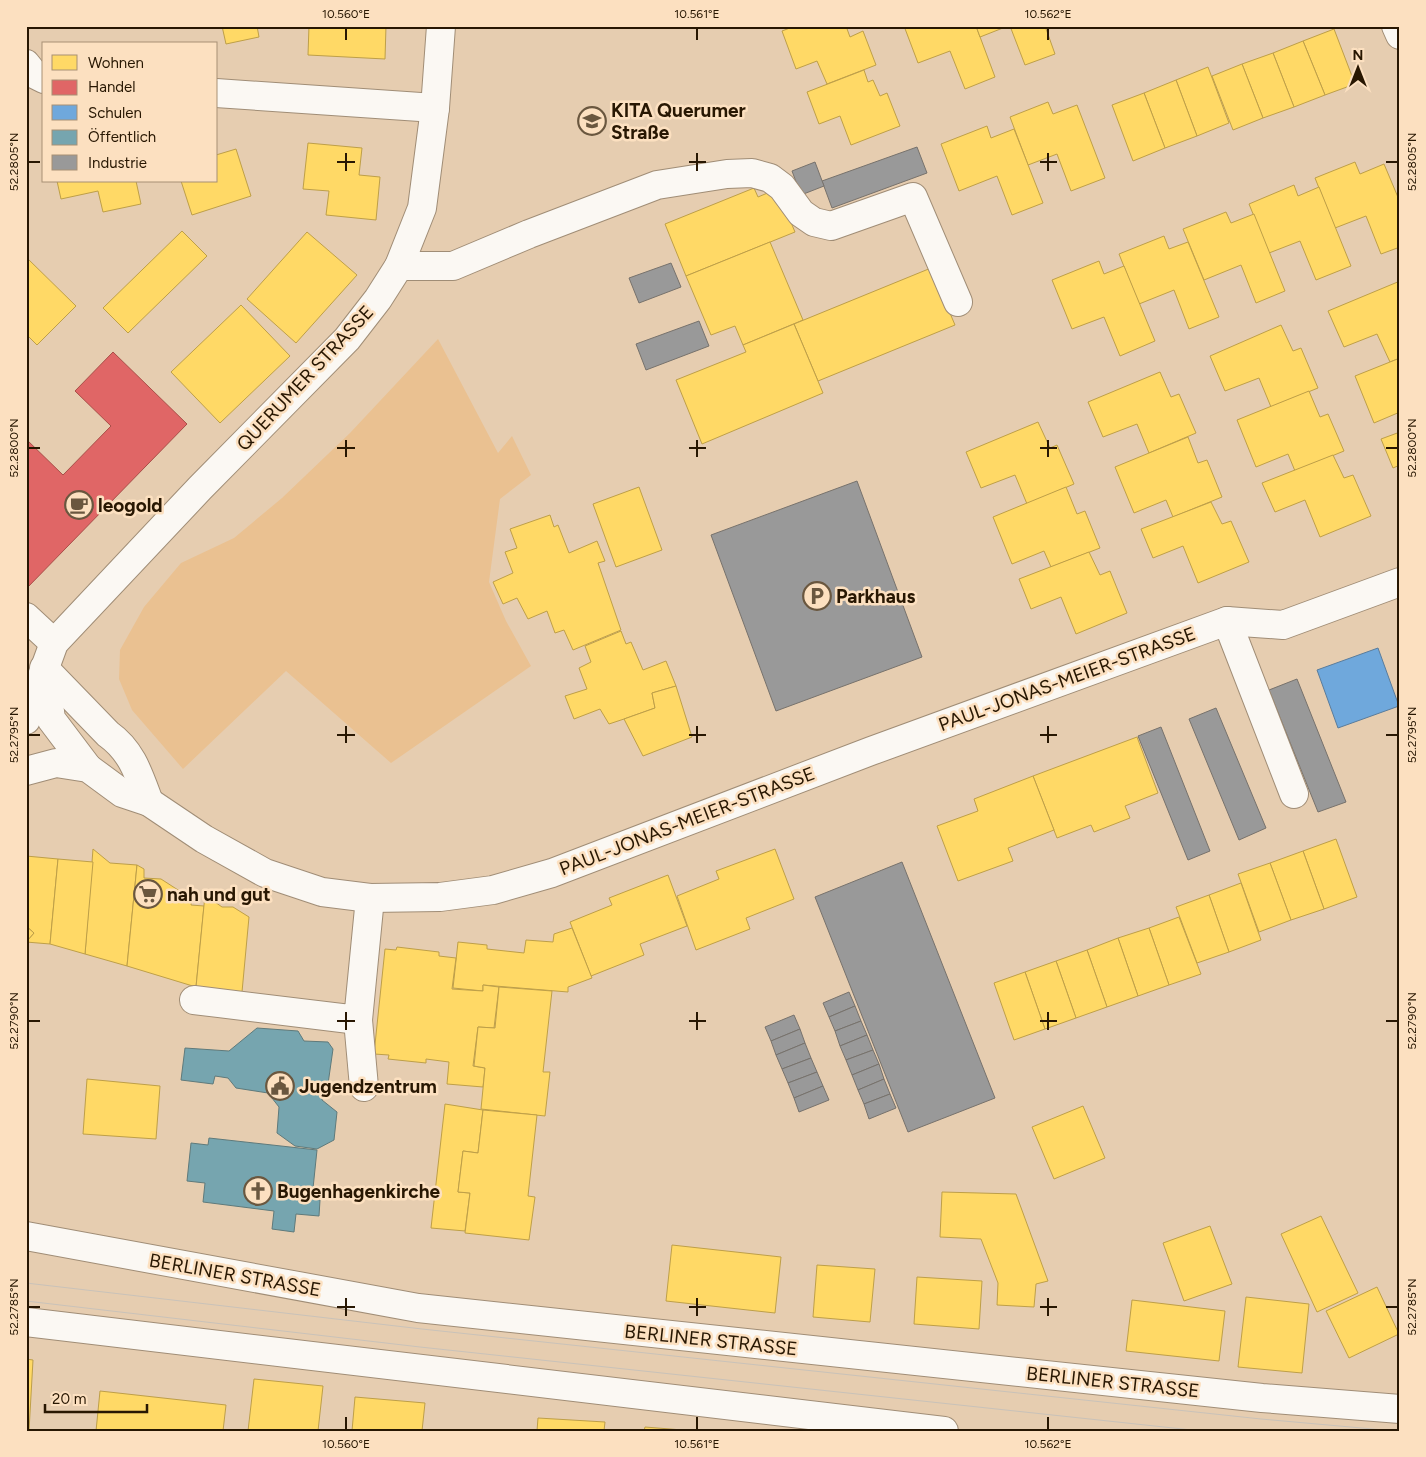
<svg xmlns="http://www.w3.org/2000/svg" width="1426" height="1457" font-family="Figtree,sans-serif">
  <rect width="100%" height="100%" fill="#e6cdb0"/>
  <!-- green -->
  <polygon fill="#eac191" points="438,339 498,453 512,436 531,475 500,499 489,582 506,621 531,666 391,763 286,671 183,769 132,710 119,679 120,650 144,607 181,563 234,538 282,498 350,433"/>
  <!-- homes -->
  <g fill="#ffd966" stroke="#be9f48">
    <polygon points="222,26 257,26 259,37 226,44"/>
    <polygon points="309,26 386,26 385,59 308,55"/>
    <polygon points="795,26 846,26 850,37 863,31 876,65 827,84 817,61 796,69 782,31"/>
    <polygon points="904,26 976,26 995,77 965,89 950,51 918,63"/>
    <polygon points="976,26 1008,26 980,37"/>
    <polygon points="1010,26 1045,26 1055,54 1025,65"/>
    <polygon points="1334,29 1355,84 1325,95 1303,41"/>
    <polygon points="1303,41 1325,95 1294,107 1273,53"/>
    <polygon points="1273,53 1294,107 1263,118 1242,64"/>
    <polygon points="1242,64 1263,118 1233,130 1212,76"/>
    <polygon points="1208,67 1229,123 1197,136 1176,80"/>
    <polygon points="864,70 868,82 873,80 880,96 887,93 900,126 851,145 840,116 819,124 807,92"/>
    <polygon points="1176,80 1197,136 1165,148 1144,93"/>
    <polygon points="1144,93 1165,148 1133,161 1112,105"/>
    <polygon points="1048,102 1053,114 1077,105 1105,178 1071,191 1057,154 1028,165 1010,117"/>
    <polygon points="987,126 991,138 1014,129 1043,203 1012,215 997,176 959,191 941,144"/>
    <polygon points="308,143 362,148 359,175 380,177 376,220 326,215 329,191 303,189"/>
    <polygon points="236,149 251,196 192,215 181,181 216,181 216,155"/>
    <polygon points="1355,162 1360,174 1384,164 1400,202 1400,247 1381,254 1366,216 1335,228 1315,178"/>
    <polygon points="57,181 136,181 141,204 103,212 98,191 61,199"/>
    <polygon points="1294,185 1298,196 1319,187 1351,266 1316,280 1300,241 1269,253 1249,204"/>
    <polygon points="754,188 758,197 777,189 795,232 686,276 665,224"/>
    <polygon points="1226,212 1231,223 1254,214 1285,291 1256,303 1241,265 1204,280 1183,229"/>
    <polygon points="182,231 207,256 128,333 103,308"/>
    <polygon points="307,232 357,275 296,343 247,299"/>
    <polygon points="1164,236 1169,249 1188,242 1219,317 1189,329 1174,290 1139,304 1119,254"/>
    <polygon points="770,242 803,320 743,345 735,326 711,335 686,276"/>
    <polygon points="26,257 76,306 37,345 26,334"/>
    <polygon points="1099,261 1104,274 1124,266 1155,341 1120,356 1104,317 1072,329 1052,280"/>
    <polygon points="931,268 955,325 818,381 794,324"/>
    <polygon points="1400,281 1400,358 1390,362 1377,334 1344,347 1328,311"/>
    <polygon points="241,305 290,356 220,423 171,372"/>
    <polygon points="794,324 823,393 702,444 676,380 746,352 743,345"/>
    <polygon points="1281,325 1293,351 1301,348 1318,388 1271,407 1259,378 1225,391 1210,356"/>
    <polygon points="1400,358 1400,412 1374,423 1355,376"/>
    <polygon points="1160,372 1171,397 1179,394 1196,433 1149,453 1137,424 1103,437 1088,402"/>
    <polygon points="1309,391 1320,417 1328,414 1344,451 1295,471 1288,454 1256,467 1237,420"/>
    <polygon points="1038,422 1050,448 1057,445 1074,484 1027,504 1015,475 981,488 966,452"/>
    <polygon points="1400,432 1400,465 1393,468 1381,439"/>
    <polygon points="1188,437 1198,463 1207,460 1222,497 1173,517 1166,500 1134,513 1115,467"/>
    <polygon points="1333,455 1344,478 1353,475 1371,516 1320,537 1305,500 1275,512 1262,483"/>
    <polygon points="639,487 662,550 616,567 593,504"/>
    <polygon points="1066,487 1077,514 1085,511 1100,548 1051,567 1044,551 1012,564 993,517"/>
    <polygon points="1211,502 1222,524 1231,521 1249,562 1198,583 1183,546 1153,558 1141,529"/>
    <polygon points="550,515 554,527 558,525 569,553 597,541 605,561 598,563 621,630 573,650 564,630 555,633 547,611 528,619 517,598 503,604 493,582 513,573 505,552 517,548 510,529"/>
    <polygon points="1089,552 1100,575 1110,571 1127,613 1076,634 1061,597 1031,609 1019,579"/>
    <polygon points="621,631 626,644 631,642 643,670 666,661 676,686 652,693 655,708 624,719 609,724 600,709 574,719 565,696 587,689 579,668 591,662 585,646"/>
    <polygon points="676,686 692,737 643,756 624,719 655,708 652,693"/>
    <polygon points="1137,737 1158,793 1125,806 1130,818 1094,832 1091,825 1057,838 1033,776"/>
    <polygon points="1033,776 1054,830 1008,848 1013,861 958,881 937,826 978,811 974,799"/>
    <polygon points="1336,839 1357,897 1324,909 1303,851"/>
    <polygon points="93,849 110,863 137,865 127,966 85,954"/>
    <polygon points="775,849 794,899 746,918 750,929 696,950 677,896 719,879 716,871"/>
    <polygon points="1303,851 1324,909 1291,920 1270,863"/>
    <polygon points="26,856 58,859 50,944 26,942 34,933 26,926"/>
    <polygon points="58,859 93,862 85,954 50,944"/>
    <polygon points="1270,863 1291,920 1259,932 1238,874"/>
    <polygon points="137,865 144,869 144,878 161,879 192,899 191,905 204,906 196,987 127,966"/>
    <polygon points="668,875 687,926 640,944 644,955 591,976 570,922 612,905 609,898"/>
    <polygon points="1241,883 1261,940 1229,952 1209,895"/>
    <polygon points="205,895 222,907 233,907 249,917 242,992 196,987"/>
    <polygon points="1209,895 1229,952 1197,963 1176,907"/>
    <polygon points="1179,917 1201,974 1169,985 1149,928"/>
    <polygon points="26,926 34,933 26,942"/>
    <polygon points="572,928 592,978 568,987 568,992 483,985 483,991 453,988 458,942 487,945 487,949 524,953 526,940 553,942 554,934"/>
    <polygon points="1149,928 1169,985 1138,996 1118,938"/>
    <polygon points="1118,938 1138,996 1107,1007 1087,950"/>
    <polygon points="397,947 439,952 439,956 456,958 452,989 483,991 483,985 499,987 494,1028 478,1027 473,1066 485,1068 483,1087 447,1084 449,1062 426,1059 426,1063 388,1059 389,1055 374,1054 385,949 396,950"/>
    <polygon points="1087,950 1107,1007 1076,1018 1056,961"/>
    <polygon points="1056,961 1076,1018 1045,1029 1025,972"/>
    <polygon points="1025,972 1045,1029 1014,1040 994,983"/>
    <polygon points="499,987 552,991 543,1072 550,1072 545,1116 481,1109 485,1068 474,1066 478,1027 495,1028"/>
    <polygon points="87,1079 160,1086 156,1139 83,1134"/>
    <polygon points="445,1104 483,1110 478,1153 463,1151 458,1192 470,1193 465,1231 431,1228"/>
    <polygon points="1083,1106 1105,1158 1054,1179 1032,1127"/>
    <polygon points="483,1110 537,1115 528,1196 535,1197 529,1240 465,1233 470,1193 458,1192 463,1151 478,1153"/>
    <polygon points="942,1192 1016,1194 1048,1281 1036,1284 1034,1307 997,1305 998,1283 981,1239 940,1237"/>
    <polygon points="1321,1216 1358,1293 1317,1312 1281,1234"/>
    <polygon points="1210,1226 1232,1284 1184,1301 1163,1243"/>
    <polygon points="672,1245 781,1257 775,1313 666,1301"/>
    <polygon points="817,1265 875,1269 870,1322 813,1317"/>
    <polygon points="917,1277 982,1281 979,1329 914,1324"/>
    <polygon points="1377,1287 1399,1334 1349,1358 1326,1311"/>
    <polygon points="1246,1297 1309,1304 1302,1373 1238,1367"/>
    <polygon points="1132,1300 1225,1311 1219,1361 1126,1351"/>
    <polygon points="26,1359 33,1360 29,1431 26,1431"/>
    <polygon points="254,1379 323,1386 318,1431 248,1431"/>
    <polygon points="100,1391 226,1405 223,1431 96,1431"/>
    <polygon points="355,1397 425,1403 422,1431 352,1431"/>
    <polygon points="538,1418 605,1422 604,1431 537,1431"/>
    <polygon points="645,1427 695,1431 644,1431"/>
  </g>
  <!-- shops -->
  <polygon fill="#e06666" stroke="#a94e48" points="113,352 187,424 26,589 26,439 63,475 111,426 75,391"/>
  <!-- schools -->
  <polygon fill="#6fa8dc" stroke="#5a7c9b" points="1378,648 1399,706 1338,728 1317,670"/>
  <!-- public -->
  <g fill="#76a5af" stroke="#5f7a7b">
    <polygon points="257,1028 298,1031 304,1041 328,1042 333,1049 328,1084 322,1090 322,1100 337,1112 334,1140 317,1149 295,1146 277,1133 279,1107 268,1093 236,1088 228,1078 215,1076 213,1084 181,1080 185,1048 229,1051"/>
    <polygon points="209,1138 317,1150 312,1198 320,1200 319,1216 296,1214 294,1232 272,1229 274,1211 203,1202 205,1183 187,1181 191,1143 208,1145"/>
  </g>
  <!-- industry -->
  <g fill="#999" stroke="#77726c">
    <polygon points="917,147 927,173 832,208 822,181"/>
    <polygon points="815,162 824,186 801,195 792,171"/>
    <polygon points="671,263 681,287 639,303 629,278"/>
    <polygon points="699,321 709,346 646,370 636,344"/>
    <polygon points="857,481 922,657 776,711 711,535"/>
    <polygon points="1297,679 1346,802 1318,812 1269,690"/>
    <polygon points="1216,708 1266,828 1239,840 1189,719"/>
    <polygon points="1161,727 1210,851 1188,860 1138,736"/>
    <polygon points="902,862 995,1098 908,1132 815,897"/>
    <polygon points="849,992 855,1006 829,1017 823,1003"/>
    <polygon points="855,1006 861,1021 835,1031 829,1017"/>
    <polygon points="794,1015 800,1029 771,1041 765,1027"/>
    <polygon points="861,1021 867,1035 840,1046 835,1031"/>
    <polygon points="800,1029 805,1043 776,1055 771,1041"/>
    <polygon points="867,1035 873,1050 846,1060 840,1046"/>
    <polygon points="805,1043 811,1058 782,1069 776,1055"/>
    <polygon points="873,1050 879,1064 852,1075 846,1060"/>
    <polygon points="811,1058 817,1072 788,1083 782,1069"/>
    <polygon points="879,1064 884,1079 858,1090 852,1075"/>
    <polygon points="817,1072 823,1086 794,1098 788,1083"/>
    <polygon points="884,1079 890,1094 864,1104 858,1090"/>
    <polygon points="823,1086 829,1100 799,1112 794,1098"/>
    <polygon points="890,1094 896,1108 869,1119 864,1104"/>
  </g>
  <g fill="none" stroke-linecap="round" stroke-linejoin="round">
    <defs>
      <g id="minor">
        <polyline points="1396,26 1400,35"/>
        <polyline points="26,64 34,74 44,79"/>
        <polyline points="216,93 435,108"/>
        <polyline points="399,266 453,266 529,234 657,185 727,174 752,173 770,178 782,187 801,213 814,222 831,226 913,197 958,302"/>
        <polyline points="26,617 54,643"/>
        <polyline points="1227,621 1294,794"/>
        <path d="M44 668 108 734C132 751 139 775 149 802"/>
        <polyline points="45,675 51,719 88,768"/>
        <polyline points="26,720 54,643 200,488 347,339 378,299 399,266 422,208 435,108 441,26"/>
        <polyline points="26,771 56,763 88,768 122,793 149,802 204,839 265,873 322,892 370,898 440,897 493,890 552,873 871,751 1227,621 1283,625 1400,582"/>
        <polyline points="194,1000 358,1020 370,898"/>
        <polyline points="358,1020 364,1087"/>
      </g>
      <g id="major">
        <polyline points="26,1236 418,1308 1262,1398 1400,1409"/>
        <polyline points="26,1322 944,1431"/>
      </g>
    </defs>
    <!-- minor casing -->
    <use href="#minor" stroke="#a08d76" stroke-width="30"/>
    <!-- major casing -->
    <use href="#major" stroke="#a08d76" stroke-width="30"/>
    <!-- minor -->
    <use href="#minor" stroke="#fbf8f3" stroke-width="28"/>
    <!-- major -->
    <use href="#major" stroke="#fbf8f3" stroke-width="28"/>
    <!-- tram -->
    <g stroke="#c9c2b9" stroke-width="1">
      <polyline points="26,1283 422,1329 1261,1419 1395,1431"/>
      <polyline points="26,1301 420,1347 1201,1431"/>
    </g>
  </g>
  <!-- ticks -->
  <path fill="none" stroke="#281702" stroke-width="2" d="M346 28V40M697 28V40M1048 28V40M346 153V171M697 153V171M1048 153V171M28 162H40M337 162H355M689 162H706M1040 162H1057M1386 162H1398M346 440V457M697 440V457M1048 440V457M28 448H40M337 448H355M689 448H706M1040 448H1057M1386 448H1398M346 726V743M697 726V743M1048 726V743M28 735H40M337 735H355M689 735H706M1040 735H1057M1386 735H1398M346 1012V1030M697 1012V1030M1048 1012V1030M28 1021H40M337 1021H355M689 1021H706M1040 1021H1057M1386 1021H1398M346 1298V1316M697 1298V1316M1048 1298V1316M28 1307H40M337 1307H355M689 1307H706M1040 1307H1057M1386 1307H1398M346 1417V1430M697 1417V1430M1048 1417V1430"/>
  <!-- icons -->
  <defs>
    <symbol id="school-ring" viewBox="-11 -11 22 22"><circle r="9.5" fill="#fce0c0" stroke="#6a573f" stroke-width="1.5"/><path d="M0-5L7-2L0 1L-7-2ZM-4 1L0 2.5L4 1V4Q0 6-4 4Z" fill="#6a573f"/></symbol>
    <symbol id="cafe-ring" viewBox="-11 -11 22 22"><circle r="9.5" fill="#fce0c0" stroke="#6a573f" stroke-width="1.5"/><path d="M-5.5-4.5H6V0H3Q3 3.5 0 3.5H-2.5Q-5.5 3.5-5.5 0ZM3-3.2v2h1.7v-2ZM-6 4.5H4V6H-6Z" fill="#6a573f"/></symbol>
    <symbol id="parking-ring" viewBox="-11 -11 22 22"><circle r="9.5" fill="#fce0c0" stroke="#6a573f" stroke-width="1.5"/><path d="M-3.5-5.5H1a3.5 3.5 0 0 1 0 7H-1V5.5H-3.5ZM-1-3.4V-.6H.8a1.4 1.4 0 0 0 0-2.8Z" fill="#6a573f"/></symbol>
    <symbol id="supermarket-ring" viewBox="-11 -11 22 22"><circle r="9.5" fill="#fce0c0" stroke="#6a573f" stroke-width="1.5"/><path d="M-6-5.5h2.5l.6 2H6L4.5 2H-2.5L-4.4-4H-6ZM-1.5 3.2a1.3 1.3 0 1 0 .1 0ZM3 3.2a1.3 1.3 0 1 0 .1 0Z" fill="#6a573f"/></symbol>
    <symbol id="civic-ring" viewBox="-11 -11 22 22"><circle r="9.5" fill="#fce0c0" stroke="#6a573f" stroke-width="1.5"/><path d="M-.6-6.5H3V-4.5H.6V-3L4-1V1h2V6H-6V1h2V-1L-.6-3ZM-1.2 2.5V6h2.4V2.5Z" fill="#6a573f"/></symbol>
    <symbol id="church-ring" viewBox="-11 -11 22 22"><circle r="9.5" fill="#fce0c0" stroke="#6a573f" stroke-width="1.5"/><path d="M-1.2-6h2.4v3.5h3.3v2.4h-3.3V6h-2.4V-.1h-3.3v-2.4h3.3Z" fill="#6a573f"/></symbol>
  </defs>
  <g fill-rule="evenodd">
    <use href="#school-ring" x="576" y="105" width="32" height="32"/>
    <use href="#cafe-ring" x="63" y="489" width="32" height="32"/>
    <use href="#parking-ring" x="801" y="580" width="32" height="32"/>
    <use href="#supermarket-ring" x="132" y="878" width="32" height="32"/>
    <use href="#civic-ring" x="264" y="1070" width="32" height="32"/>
    <use href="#church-ring" x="242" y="1175" width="32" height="32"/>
  </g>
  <g text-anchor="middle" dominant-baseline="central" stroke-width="5" stroke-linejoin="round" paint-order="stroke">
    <!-- poi labels -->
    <g font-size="19" font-weight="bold" fill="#281702" stroke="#fce0c0" text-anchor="start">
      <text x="611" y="110">KITA Querumer<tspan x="611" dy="22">Straße</tspan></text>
      <text x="98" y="505">leogold</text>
      <text x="836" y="596">Parkhaus</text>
      <text x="167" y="894">nah und gut</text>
      <text x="299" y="1086">Jugendzentrum</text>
      <text x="277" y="1191">Bugenhagenkirche</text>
    </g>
    <!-- street labels -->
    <g font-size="19" fill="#281702" stroke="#fce0c0">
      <text transform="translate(305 378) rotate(-47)">QUERUMER STRASSE</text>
      <text transform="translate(1067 679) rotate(-20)">PAUL-JONAS-MEIER-STRASSE</text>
      <text transform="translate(687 821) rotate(-21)">PAUL-JONAS-MEIER-STRASSE</text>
      <text transform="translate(235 1275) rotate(10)">BERLINER STRASSE</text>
      <text transform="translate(711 1340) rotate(6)">BERLINER STRASSE</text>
      <text transform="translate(1113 1382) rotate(6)">BERLINER STRASSE</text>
    </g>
  </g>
  <!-- border -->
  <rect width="1426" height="1457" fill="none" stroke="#fce0c0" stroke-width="55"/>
  <!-- legend -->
  <rect x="42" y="42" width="175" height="140" fill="#fce0c0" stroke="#a79074"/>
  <rect x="52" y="55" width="25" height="15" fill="#ffd966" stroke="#a79074"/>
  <text x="88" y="68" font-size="15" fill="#281702">Wohnen</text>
  <rect x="52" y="80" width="25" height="15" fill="#e06666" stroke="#a79074"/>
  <text x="88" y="92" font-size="15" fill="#281702">Handel</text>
  <rect x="52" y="105" width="25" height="15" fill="#6fa8dc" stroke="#a79074"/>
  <text x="88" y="118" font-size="15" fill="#281702">Schulen</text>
  <rect x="52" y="130" width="25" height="15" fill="#76a5af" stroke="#a79074"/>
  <text x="88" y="142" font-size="15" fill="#281702">Öffentlich</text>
  <rect x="52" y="155" width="25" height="15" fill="#999999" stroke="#a79074"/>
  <text x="88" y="168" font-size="15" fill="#281702">Industrie</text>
  <!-- north arrow -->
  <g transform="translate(1358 68)" stroke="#fce0c0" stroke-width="4" paint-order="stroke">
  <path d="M0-4L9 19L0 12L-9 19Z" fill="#281702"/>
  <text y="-8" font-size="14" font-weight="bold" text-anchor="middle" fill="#281702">N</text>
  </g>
  <!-- scale -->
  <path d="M45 1404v8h102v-8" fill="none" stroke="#281702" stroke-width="2.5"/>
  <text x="52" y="1404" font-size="15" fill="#281702" stroke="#fce0c0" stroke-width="4" paint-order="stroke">20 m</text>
  <rect x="28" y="28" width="1370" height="1402" fill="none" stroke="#281702" stroke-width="2"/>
  <g font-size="12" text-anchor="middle" fill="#281702">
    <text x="346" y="18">10.560°E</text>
    <text x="697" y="18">10.561°E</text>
    <text x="1048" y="18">10.562°E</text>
    <text transform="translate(14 162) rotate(-90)" y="4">52.2805°N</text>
    <text transform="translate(1412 162) rotate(-90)" y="4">52.2805°N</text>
    <text transform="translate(14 448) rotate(-90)" y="4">52.2800°N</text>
    <text transform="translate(1412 448) rotate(-90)" y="4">52.2800°N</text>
    <text transform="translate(14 735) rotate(-90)" y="4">52.2795°N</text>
    <text transform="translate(1412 735) rotate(-90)" y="4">52.2795°N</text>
    <text transform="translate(14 1021) rotate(-90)" y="4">52.2790°N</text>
    <text transform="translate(1412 1021) rotate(-90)" y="4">52.2790°N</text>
    <text transform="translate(14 1307) rotate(-90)" y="4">52.2785°N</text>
    <text transform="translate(1412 1307) rotate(-90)" y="4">52.2785°N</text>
    <text x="346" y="1448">10.560°E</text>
    <text x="697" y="1448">10.561°E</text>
    <text x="1048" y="1448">10.562°E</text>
  </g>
</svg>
